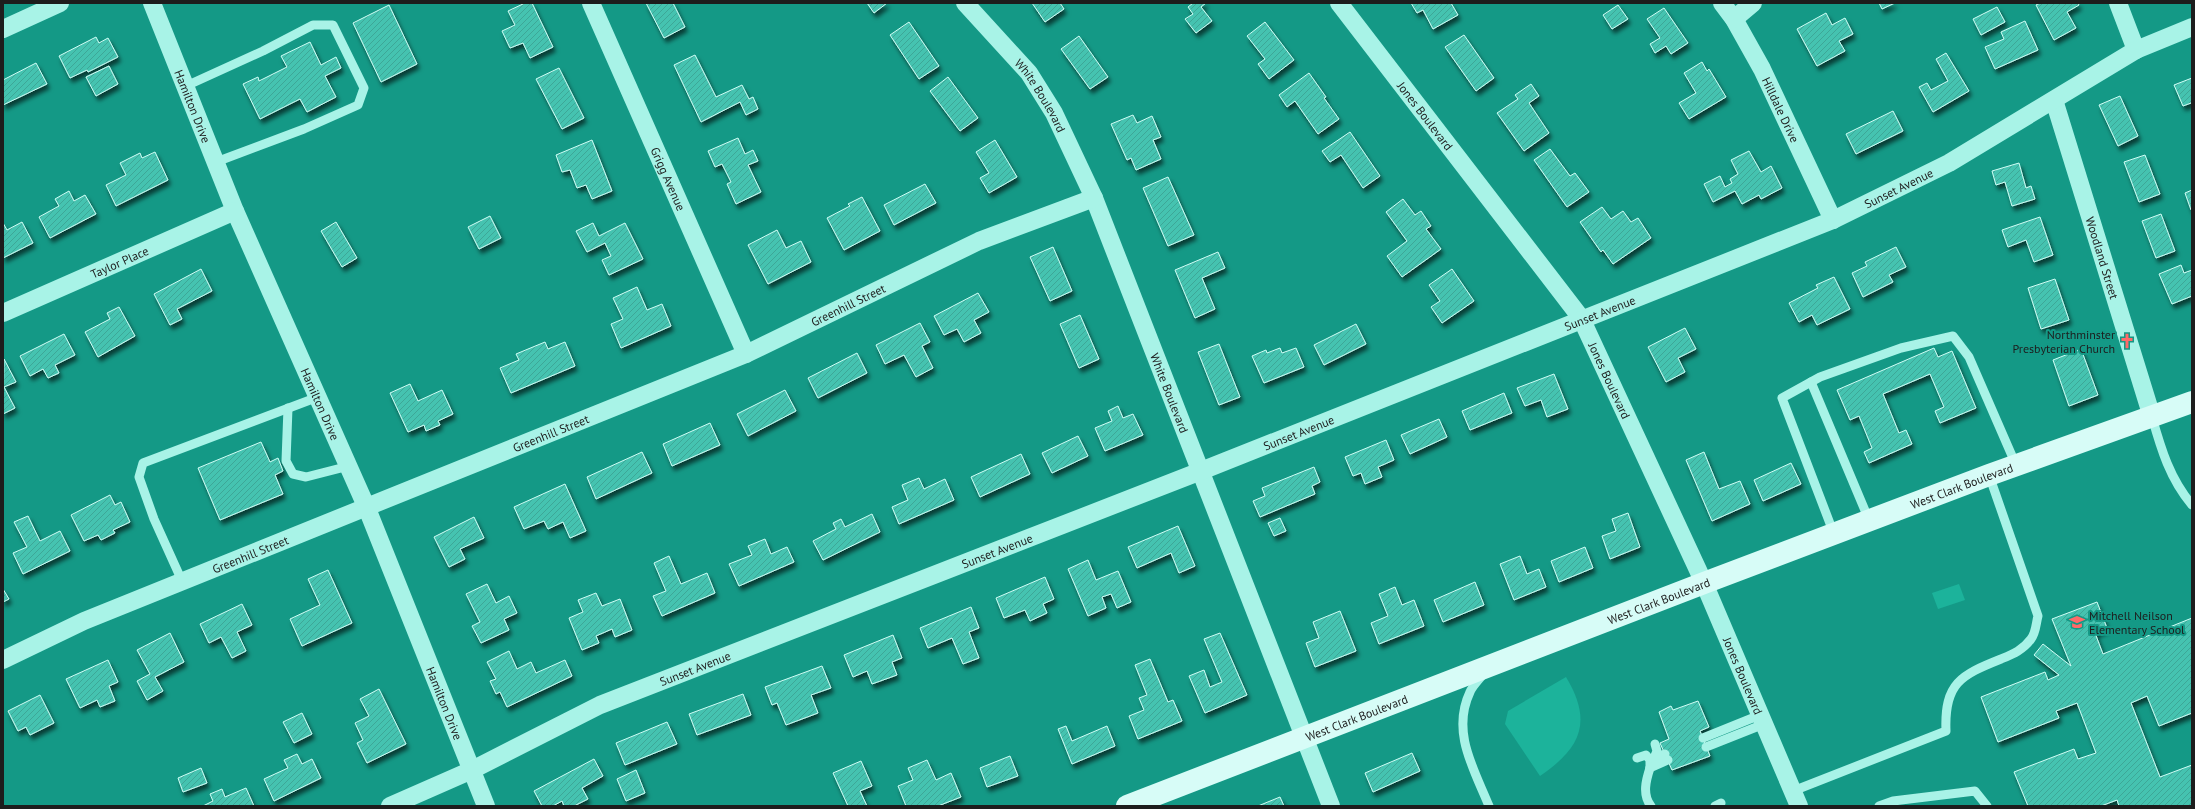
<svg xmlns="http://www.w3.org/2000/svg" width="2195" height="809" font-family="'PT Sans',sans-serif">
  <defs>
    <pattern id="building-hatch" width="6" height="6" patternUnits="userSpaceOnUse"><rect width="6" height="6" fill="#45c3b0"/><path d="M-1 1l2-2M0 6l6-6M5 7l2-2" fill="none" stroke="#3ca797"/></pattern>
    <filter id="shadow"><feDropShadow dx="2.5" dy="4.5" stdDeviation="2" flood-color="#0009"/></filter>
  </defs>
  <rect width="100%" height="100%" fill="#149986"/>
  <!-- grass -->
  <g fill="#1cb39b">
    <polygon points="1959,584 1965,600 1938,609 1932,593"/>
    <path d="M1566 677C1593 722 1581 748 1540 776L1505 724 1508 711Z"/>
  </g>
  <!-- building -->
  <g fill="url(#building-hatch)" stroke="#d0fdf5" filter="url(#shadow)">
    <polygon points="525,3 532,3 553,47 530,58 523,43 510,48 502,31 515,25 508,11"/>
    <polygon points="646,3 673,3 685,27 664,38"/>
    <polygon points="867,3 887,3 874,13"/>
    <polygon points="1032,3 1060,3 1064,9 1045,22"/>
    <polygon points="1193,3 1206,3 1201,7 1212,21 1196,33 1185,19 1193,14 1188,7"/>
    <polygon points="1411,3 1451,3 1458,15 1433,29 1423,10 1417,13"/>
    <polygon points="1879,3 1895,3 1882,9"/>
    <polygon points="2040,3 2078,3 2079,5 2067,12 2076,28 2054,40 2036,5"/>
    <polygon points="389,5 417,64 381,82 353,23"/>
    <polygon points="1618,5 1628,19 1612,29 1603,15"/>
    <polygon points="1997,7 2005,22 1981,35 1973,19"/>
    <polygon points="1664,8 1688,43 1671,54 1666,46 1655,53 1650,44 1660,38 1647,19"/>
    <polygon points="1826,13 1832,25 1845,18 1853,34 1839,41 1845,51 1817,66 1797,29"/>
    <polygon points="2025,21 2038,50 1995,69 1985,47 2004,39 2001,32"/>
    <polygon points="909,22 939,66 919,79 890,35"/>
    <polygon points="1265,22 1294,60 1269,79 1258,64 1265,59 1247,36"/>
    <polygon points="1464,35 1494,78 1476,91 1445,47"/>
    <polygon points="1079,36 1108,77 1090,89 1061,49"/>
    <polygon points="96,37 99,43 108,38 118,57 88,72 87,70 70,78 59,56"/>
    <polygon points="310,42 321,65 336,57 341,68 325,76 336,97 307,112 300,99 260,119 243,84 258,77 259,81 287,67 281,56"/>
    <polygon points="1946,53 1969,91 1933,112 1919,87 1927,83 1931,90 1948,81 1936,59"/>
    <polygon points="695,55 716,97 742,85 749,99 753,97 758,109 746,115 740,102 701,122 674,65"/>
    <polygon points="1702,62 1707,71 1709,69 1726,97 1689,119 1679,103 1696,93 1684,73"/>
    <polygon points="36,63 47,84 3,105 3,80"/>
    <polygon points="109,66 118,84 96,96 86,77"/>
    <polygon points="559,68 584,118 562,129 536,79"/>
    <polygon points="1309,73 1326,97 1324,98 1339,119 1318,134 1295,101 1287,107 1279,95"/>
    <polygon points="948,77 978,118 960,131 930,91"/>
    <polygon points="2192,78 2192,105 2191,103 2183,106 2174,85"/>
    <polygon points="1531,84 1539,96 1529,103 1549,133 1524,151 1497,113 1518,99 1515,95"/>
    <polygon points="2120,96 2138,136 2118,146 2099,105"/>
    <polygon points="1893,111 1903,131 1856,154 1846,134"/>
    <polygon points="1133,115 1137,123 1152,116 1161,137 1153,140 1161,159 1136,170 1131,158 1127,160 1111,124"/>
    <polygon points="1350,132 1380,176 1363,188 1341,155 1330,162 1322,151"/>
    <polygon points="738,138 745,154 753,150 758,161 748,165 761,192 736,204 727,184 731,182 722,164 715,167 708,151"/>
    <polygon points="592,140 612,191 592,199 586,185 577,188 570,170 562,172 556,155"/>
    <polygon points="995,140 1017,177 989,193 980,178 989,173 976,152"/>
    <polygon points="1550,149 1570,176 1575,173 1589,192 1567,207 1534,160"/>
    <polygon points="1749,151 1761,172 1771,166 1782,188 1761,199 1759,195 1742,204 1735,191 1713,202 1704,184 1720,176 1725,187 1732,183 1730,179 1738,174 1731,160"/>
    <polygon points="155,152 168,180 116,206 106,185 126,175 120,163 140,153 142,158"/>
    <polygon points="2145,155 2160,194 2139,202 2124,162"/>
    <polygon points="2019,163 2026,188 2031,186 2035,199 2012,206 2005,182 1996,185 1992,171"/>
    <polygon points="1168,177 1194,235 1168,246 1143,188"/>
    <polygon points="925,184 936,203 894,225 884,205"/>
    <polygon points="2192,190 2192,210 2191,210 2185,193"/>
    <polygon points="69,191 74,201 85,195 96,214 50,238 39,217 59,206 55,199"/>
    <polygon points="862,197 880,231 844,250 827,218 850,206 848,204"/>
    <polygon points="1403,199 1415,215 1421,211 1431,226 1426,229 1441,249 1402,277 1387,256 1407,241 1386,212"/>
    <polygon points="1602,207 1611,219 1623,211 1631,222 1638,218 1651,238 1613,264 1603,250 1601,252 1580,222"/>
    <polygon points="2161,214 2175,251 2156,258 2142,221"/>
    <polygon points="490,216 501,238 479,249 468,227"/>
    <polygon points="2040,217 2053,255 2034,262 2026,240 2008,247 2002,230"/>
    <polygon points="22,222 33,243 3,258 3,223 7,230"/>
    <polygon points="336,222 357,258 342,267 321,231"/>
    <polygon points="593,223 599,236 625,223 643,259 609,275 602,260 611,256 605,243 587,252 576,231"/>
    <polygon points="777,230 786,248 801,241 811,262 768,284 748,245"/>
    <polygon points="1053,247 1072,291 1050,301 1030,257"/>
    <polygon points="1896,247 1906,267 1889,275 1893,282 1863,297 1852,273 1867,266 1865,262"/>
    <polygon points="1218,252 1225,268 1202,278 1215,309 1195,318 1175,270"/>
    <polygon points="2181,265 2184,273 2192,270 2192,296 2172,304 2159,274"/>
    <polygon points="201,269 212,291 177,309 182,319 170,325 154,294"/>
    <polygon points="1452,269 1474,301 1442,323 1431,307 1440,301 1429,285"/>
    <polygon points="1834,277 1850,309 1817,325 1812,315 1799,322 1789,303 1818,288 1816,285"/>
    <polygon points="2055,279 2069,320 2041,329 2028,288"/>
    <polygon points="637,287 647,310 662,304 671,326 621,348 611,324 623,319 613,298"/>
    <polygon points="978,293 989,312 974,320 981,333 964,342 957,329 944,335 934,316"/>
    <polygon points="119,307 135,336 98,357 85,332 110,319 107,313"/>
    <polygon points="1080,315 1099,359 1079,368 1060,324"/>
    <polygon points="920,323 930,342 922,346 933,368 916,377 904,355 885,364 876,345"/>
    <polygon points="1356,324 1366,344 1324,365 1314,345"/>
    <polygon points="1685,328 1696,349 1678,358 1685,372 1666,382 1648,347"/>
    <polygon points="64,334 75,355 55,365 59,373 48,378 43,369 30,376 20,356"/>
    <polygon points="545,342 548,349 565,342 575,366 511,393 500,368 519,360 516,354"/>
    <polygon points="1219,344 1240,397 1219,405 1198,352"/>
    <polygon points="1280,348 1282,353 1296,348 1304,367 1264,383 1252,356 1266,350 1267,353"/>
    <polygon points="1934,348 1938,357 1952,351 1976,408 1940,423 1935,411 1944,407 1930,374 1883,394 1899,433 1906,430 1912,444 1869,463 1864,452 1872,448 1859,416 1850,420 1837,390"/>
    <polygon points="2081,349 2098,395 2069,406 2053,360"/>
    <polygon points="857,353 867,373 818,398 808,378"/>
    <polygon points="4,359 16,382 4,387 15,408 3,414"/>
    <polygon points="1554,374 1568,409 1547,417 1541,400 1525,406 1517,388"/>
    <polygon points="410,384 418,401 442,390 453,414 438,421 440,425 426,431 424,425 408,432 390,393"/>
    <polygon points="785,390 796,411 748,436 737,414"/>
    <polygon points="1504,393 1512,413 1470,430 1462,411"/>
    <polygon points="1118,406 1123,418 1133,414 1143,435 1105,451 1095,428 1112,421 1108,411"/>
    <polygon points="1439,419 1447,437 1410,454 1401,435"/>
    <polygon points="710,423 720,445 672,466 663,444"/>
    <polygon points="1078,436 1088,456 1052,473 1042,453"/>
    <polygon points="1386,440 1394,460 1378,467 1382,477 1365,484 1361,473 1353,476 1345,457"/>
    <polygon points="261,442 270,462 278,458 283,471 275,475 283,494 220,520 198,468"/>
    <polygon points="642,452 652,473 596,499 587,477"/>
    <polygon points="1704,452 1719,489 1740,481 1750,504 1712,521 1686,460"/>
    <polygon points="1021,454 1030,474 980,497 971,477"/>
    <polygon points="1791,463 1801,484 1763,501 1754,480"/>
    <polygon points="1314,467 1320,482 1312,486 1315,494 1260,517 1253,501 1265,496 1262,488"/>
    <polygon points="919,478 924,489 945,479 954,500 899,524 892,507 908,500 902,485"/>
    <polygon points="565,484 586,531 570,538 563,522 548,529 544,521 524,529 514,507"/>
    <polygon points="110,495 115,505 121,502 130,522 113,530 115,533 101,540 98,535 84,541 71,515"/>
    <polygon points="1628,513 1640,547 1610,559 1602,536 1616,531 1612,519"/>
    <polygon points="872,514 880,532 823,560 813,541 836,529 833,523 841,519 845,527"/>
    <polygon points="28,516 40,541 60,531 70,551 23,574 13,553 27,547 14,522"/>
    <polygon points="474,517 484,538 460,549 465,559 449,567 434,537"/>
    <polygon points="1280,518 1286,531 1274,536 1268,523"/>
    <polygon points="1178,526 1195,566 1179,573 1171,553 1137,568 1128,547"/>
    <polygon points="765,539 771,554 787,547 794,562 739,586 729,564 752,555 748,546"/>
    <polygon points="1585,547 1593,568 1559,582 1551,561"/>
    <polygon points="669,556 681,584 707,573 715,593 662,616 653,596 666,591 654,563"/>
    <polygon points="1520,556 1527,574 1539,569 1546,587 1514,600 1500,564"/>
    <polygon points="1088,560 1096,580 1118,571 1131,602 1117,608 1111,594 1102,597 1106,608 1088,616 1068,569"/>
    <polygon points="328,570 352,623 302,646 290,619 320,605 308,579"/>
    <polygon points="1045,577 1054,599 1043,604 1047,613 1030,621 1025,610 1004,618 996,598"/>
    <polygon points="1475,582 1484,605 1443,622 1434,600"/>
    <polygon points="487,584 496,603 509,596 517,613 504,619 509,630 481,643 472,626 480,622 466,594"/>
    <polygon points="1395,587 1402,605 1414,600 1424,626 1379,644 1371,623 1388,616 1379,594"/>
    <polygon points="3,589 9,599 3,602"/>
    <polygon points="596,593 602,606 620,599 632,630 615,637 612,629 596,636 599,643 582,650 569,618 583,612 578,600"/>
    <polygon points="2097,602 2107,628 2095,633 2103,654 2192,618 2192,713 2159,726 2147,696 2131,703 2160,777 2192,765 2192,806 2119,806 2117,800 2101,806 2028,806 2014,772 2074,749 2078,759 2096,753 2077,703 2056,711 2059,718 1998,742 1981,697 2045,672 2048,680 2059,675 2034,655 2043,644 2071,666 2052,619"/>
    <polygon points="242,604 252,625 237,632 246,651 232,658 221,637 209,643 200,624"/>
    <polygon points="971,607 979,628 969,632 979,658 963,664 952,638 928,648 920,628"/>
    <polygon points="1340,611 1356,651 1315,667 1306,643 1319,638 1313,622"/>
    <polygon points="170,633 184,662 155,677 163,691 147,700 137,681 150,674 137,650"/>
    <polygon points="1220,633 1247,695 1205,713 1189,676 1204,670 1210,687 1222,682 1204,639"/>
    <polygon points="893,635 902,658 892,662 897,675 872,684 867,671 853,677 844,655"/>
    <polygon points="509,651 517,669 531,662 536,673 565,660 572,676 507,707 500,692 496,694 490,681 496,679 487,662"/>
    <polygon points="1150,659 1168,702 1173,700 1182,721 1138,739 1129,716 1144,710 1139,698 1147,695 1135,665"/>
    <polygon points="108,660 118,682 109,686 115,701 100,707 97,700 80,708 66,679"/>
    <polygon points="822,666 831,688 811,695 818,713 786,725 777,703 772,705 765,687"/>
    <polygon points="379,689 406,744 367,763 357,743 363,740 355,723 369,716 360,699"/>
    <polygon points="743,694 751,715 697,735 689,714"/>
    <polygon points="40,695 54,723 30,735 26,727 18,731 8,711"/>
    <polygon points="1698,701 1709,727 1700,731 1710,756 1672,770 1660,743 1669,739 1659,712 1671,706 1673,710"/>
    <polygon points="302,713 312,734 294,743 283,722"/>
    <polygon points="667,722 677,744 625,765 616,743"/>
    <polygon points="1066,726 1072,741 1107,726 1115,746 1072,764 1058,729"/>
    <polygon points="1412,753 1420,771 1373,792 1365,773"/>
    <polygon points="297,754 302,764 312,759 321,778 274,801 264,779 288,768 284,760"/>
    <polygon points="1010,756 1018,776 987,787 980,768"/>
    <polygon points="594,759 603,776 582,788 588,799 574,806 564,806 562,801 553,806 542,806 534,791"/>
    <polygon points="927,760 936,780 951,773 961,797 938,806 906,806 898,786 913,780 908,768"/>
    <polygon points="861,761 872,786 860,791 867,806 848,806 833,773"/>
    <polygon points="201,768 207,783 183,792 178,778"/>
    <polygon points="636,770 645,793 626,801 617,779"/>
    <polygon points="246,788 254,806 203,806 213,801 210,794 222,789 225,797"/>
    <polygon points="1280,797 1284,806 1258,806"/>
  </g>
  <g fill="none" stroke-linecap="round" stroke-linejoin="round">
    <!-- lane -->
    <g stroke="#a8f3e7" stroke-width="9">
      <polyline points="186,86 263,51 313,25 333,25 364,88 358,105 304,129 216,162"/>
      <polyline points="1811,382 1869,520"/>
      <polyline points="288,408 286,461 293,474 306,477 349,466"/>
      <path d="M2152 417C2161 449 2170 479 2192 505"/>
      <polyline points="1834,534 1782,398 1820,377 1901,348 1953,336 1969,357 2016,465"/>
      <polyline points="182,581 154,519 139,477 143,463 318,397"/>
      <path d="M1484 673C1480 679 1473 685 1470 692 1451 732 1474 769 1489 806"/>
      <polyline points="1703,738 1760,715"/>
      <polyline points="1706,747 1764,724"/>
      <polyline points="1637,758 1646,755 1650,760 1650,768"/>
      <polyline points="1654,758 1657,751 1655,744"/>
      <polyline points="1650,768 1654,758 1665,754"/>
      <path d="M1793 791 1946 731C1944 683 1961 675 2001 659 2013 654 2023 650 2031 639 2036 633 2036 623 2038 616L1989 475"/>
      <path d="M1651 806C1642 795 1646 780 1650 768L1668 760"/>
      <polyline points="1715,806 1721,803"/>
      <polyline points="1879,806 1893,801 1975,791 1987,806"/>
    </g>
    <!-- street -->
    <g stroke="#a8f3e7" stroke-width="18">
      <path id="s1" d="M152 3 235 211 366 506 486 806"/>
      <path id="s2" d="M591 3 746 354"/>
      <path id="s3" d="M965 3 1029 73 1054 113 1094 198 1331 806"/>
      <path id="s4" d="M1339 3 1581 318 1704 583 1799 806"/>
      <path id="s5" d="M1722 3 1734 19 1762 69 1833 220"/>
      <polyline points="2118,3 2136,50"/>
      <polyline points="1734,19 1753,3"/>
      <polyline points="3,29 60,3"/>
      <path id="s6" d="M2054 100 2152 417"/>
      <path id="s7" d="M3 313 235 211"/>
      <path id="s8" d="M3 660 84 621 746 354 979 241 1094 198"/>
      <path id="s9" d="M390 806 472 770 600 705 1201 471 1833 220 1949 163 2136 50 2192 27"/>
    </g>
    <!-- secondary -->
    <path stroke="#d7fcf7" stroke-width="22" id="s10" d="M1127 806 1704 583 1989 475 2192 402"/>
  </g>
  <!-- icons -->
  <defs>
    <symbol id="church-bare" viewBox="-9 -9 18 18"><path d="M-1.2-6h2.4v3.5h3.3v2.4h-3.3V6h-2.4V-.1h-3.3v-2.4h3.3Z" fill="#ff6a69" stroke="#149986" stroke-width="2.5" paint-order="stroke"/></symbol>
    <symbol id="school-bare" viewBox="-9 -9 18 18"><path d="M0-5L7-2L0 1L-7-2ZM-4 1L0 2.5L4 1V4Q0 6-4 4Z" fill="#ff6a69" stroke="#149986" stroke-width="2.5" paint-order="stroke"/></symbol>
  </defs>
  <g fill-rule="evenodd">
    <use href="#church-bare" x="2116" y="330" width="22" height="22"/>
    <use href="#school-bare" x="2066" y="611" width="22" height="22"/>
  </g>
  <g text-anchor="middle" dominant-baseline="central" stroke-width="4" stroke-linejoin="round" paint-order="stroke">
    <!-- street labels -->
    <g font-size="12" fill="#1d1d1d" stroke="#149986">
      <text stroke="none"><textPath href="#s3" startOffset="120">White Boulevard</textPath></text>
      <text stroke="none"><textPath href="#s1" startOffset="111">Hamilton Drive</textPath></text>
      <text stroke="none"><textPath href="#s5" startOffset="122">Hilldale Drive</textPath></text>
      <text stroke="none"><textPath href="#s4" startOffset="142">Jones Boulevard</textPath></text>
      <text stroke="none"><textPath href="#s2" startOffset="192">Grigg Avenue</textPath></text>
      <text stroke="none"><textPath href="#s9" startOffset="1631">Sunset Avenue</textPath></text>
      <text stroke="none"><textPath href="#s6" startOffset="165">Woodland Street</textPath></text>
      <text stroke="none"><textPath href="#s7" startOffset="127">Taylor Place</textPath></text>
      <text stroke="none"><textPath href="#s8" startOffset="917">Greenhill Street</textPath></text>
      <text stroke="none"><textPath href="#s9" startOffset="1307">Sunset Avenue</textPath></text>
      <text stroke="none"><textPath href="#s4" startOffset="466">Jones Boulevard</textPath></text>
      <text stroke="none"><textPath href="#s3" startOffset="445">White Boulevard</textPath></text>
      <text stroke="none"><textPath href="#s1" startOffset="435">Hamilton Drive</textPath></text>
      <text stroke="none"><textPath href="#s8" startOffset="593">Greenhill Street</textPath></text>
      <text stroke="none"><textPath href="#s9" startOffset="983">Sunset Avenue</textPath></text>
      <text stroke="none"><textPath href="#s10" startOffset="894">West Clark Boulevard</textPath></text>
      <text stroke="none"><textPath href="#s9" startOffset="659">Sunset Avenue</textPath></text>
      <text stroke="none"><textPath href="#s8" startOffset="269">Greenhill Street</textPath></text>
      <text stroke="none"><textPath href="#s10" startOffset="570">West Clark Boulevard</textPath></text>
      <text stroke="none"><textPath href="#s9" startOffset="335">Sunset Avenue</textPath></text>
      <text stroke="none"><textPath href="#s4" startOffset="790">Jones Boulevard</textPath></text>
      <text stroke="none"><textPath href="#s1" startOffset="759">Hamilton Drive</textPath></text>
      <text stroke="none"><textPath href="#s10" startOffset="246">West Clark Boulevard</textPath></text>
    </g>
    <!-- poi labels -->
    <g font-size="12" fill="#1d1d1d" stroke="#149986" text-anchor="end">
      <text x="2115" y="334">Northminster<tspan x="2115" dy="14">Presbyterian Church</tspan></text>
      <text x="2089" y="615" text-anchor="start">Mitchell Neilson<tspan x="2089" dy="14">Elementary School</tspan></text>
    </g>
  </g>
  <!-- border -->
  <rect width="2195" height="809" fill="none" stroke="#1d1d1d" stroke-width="8"/>
</svg>
